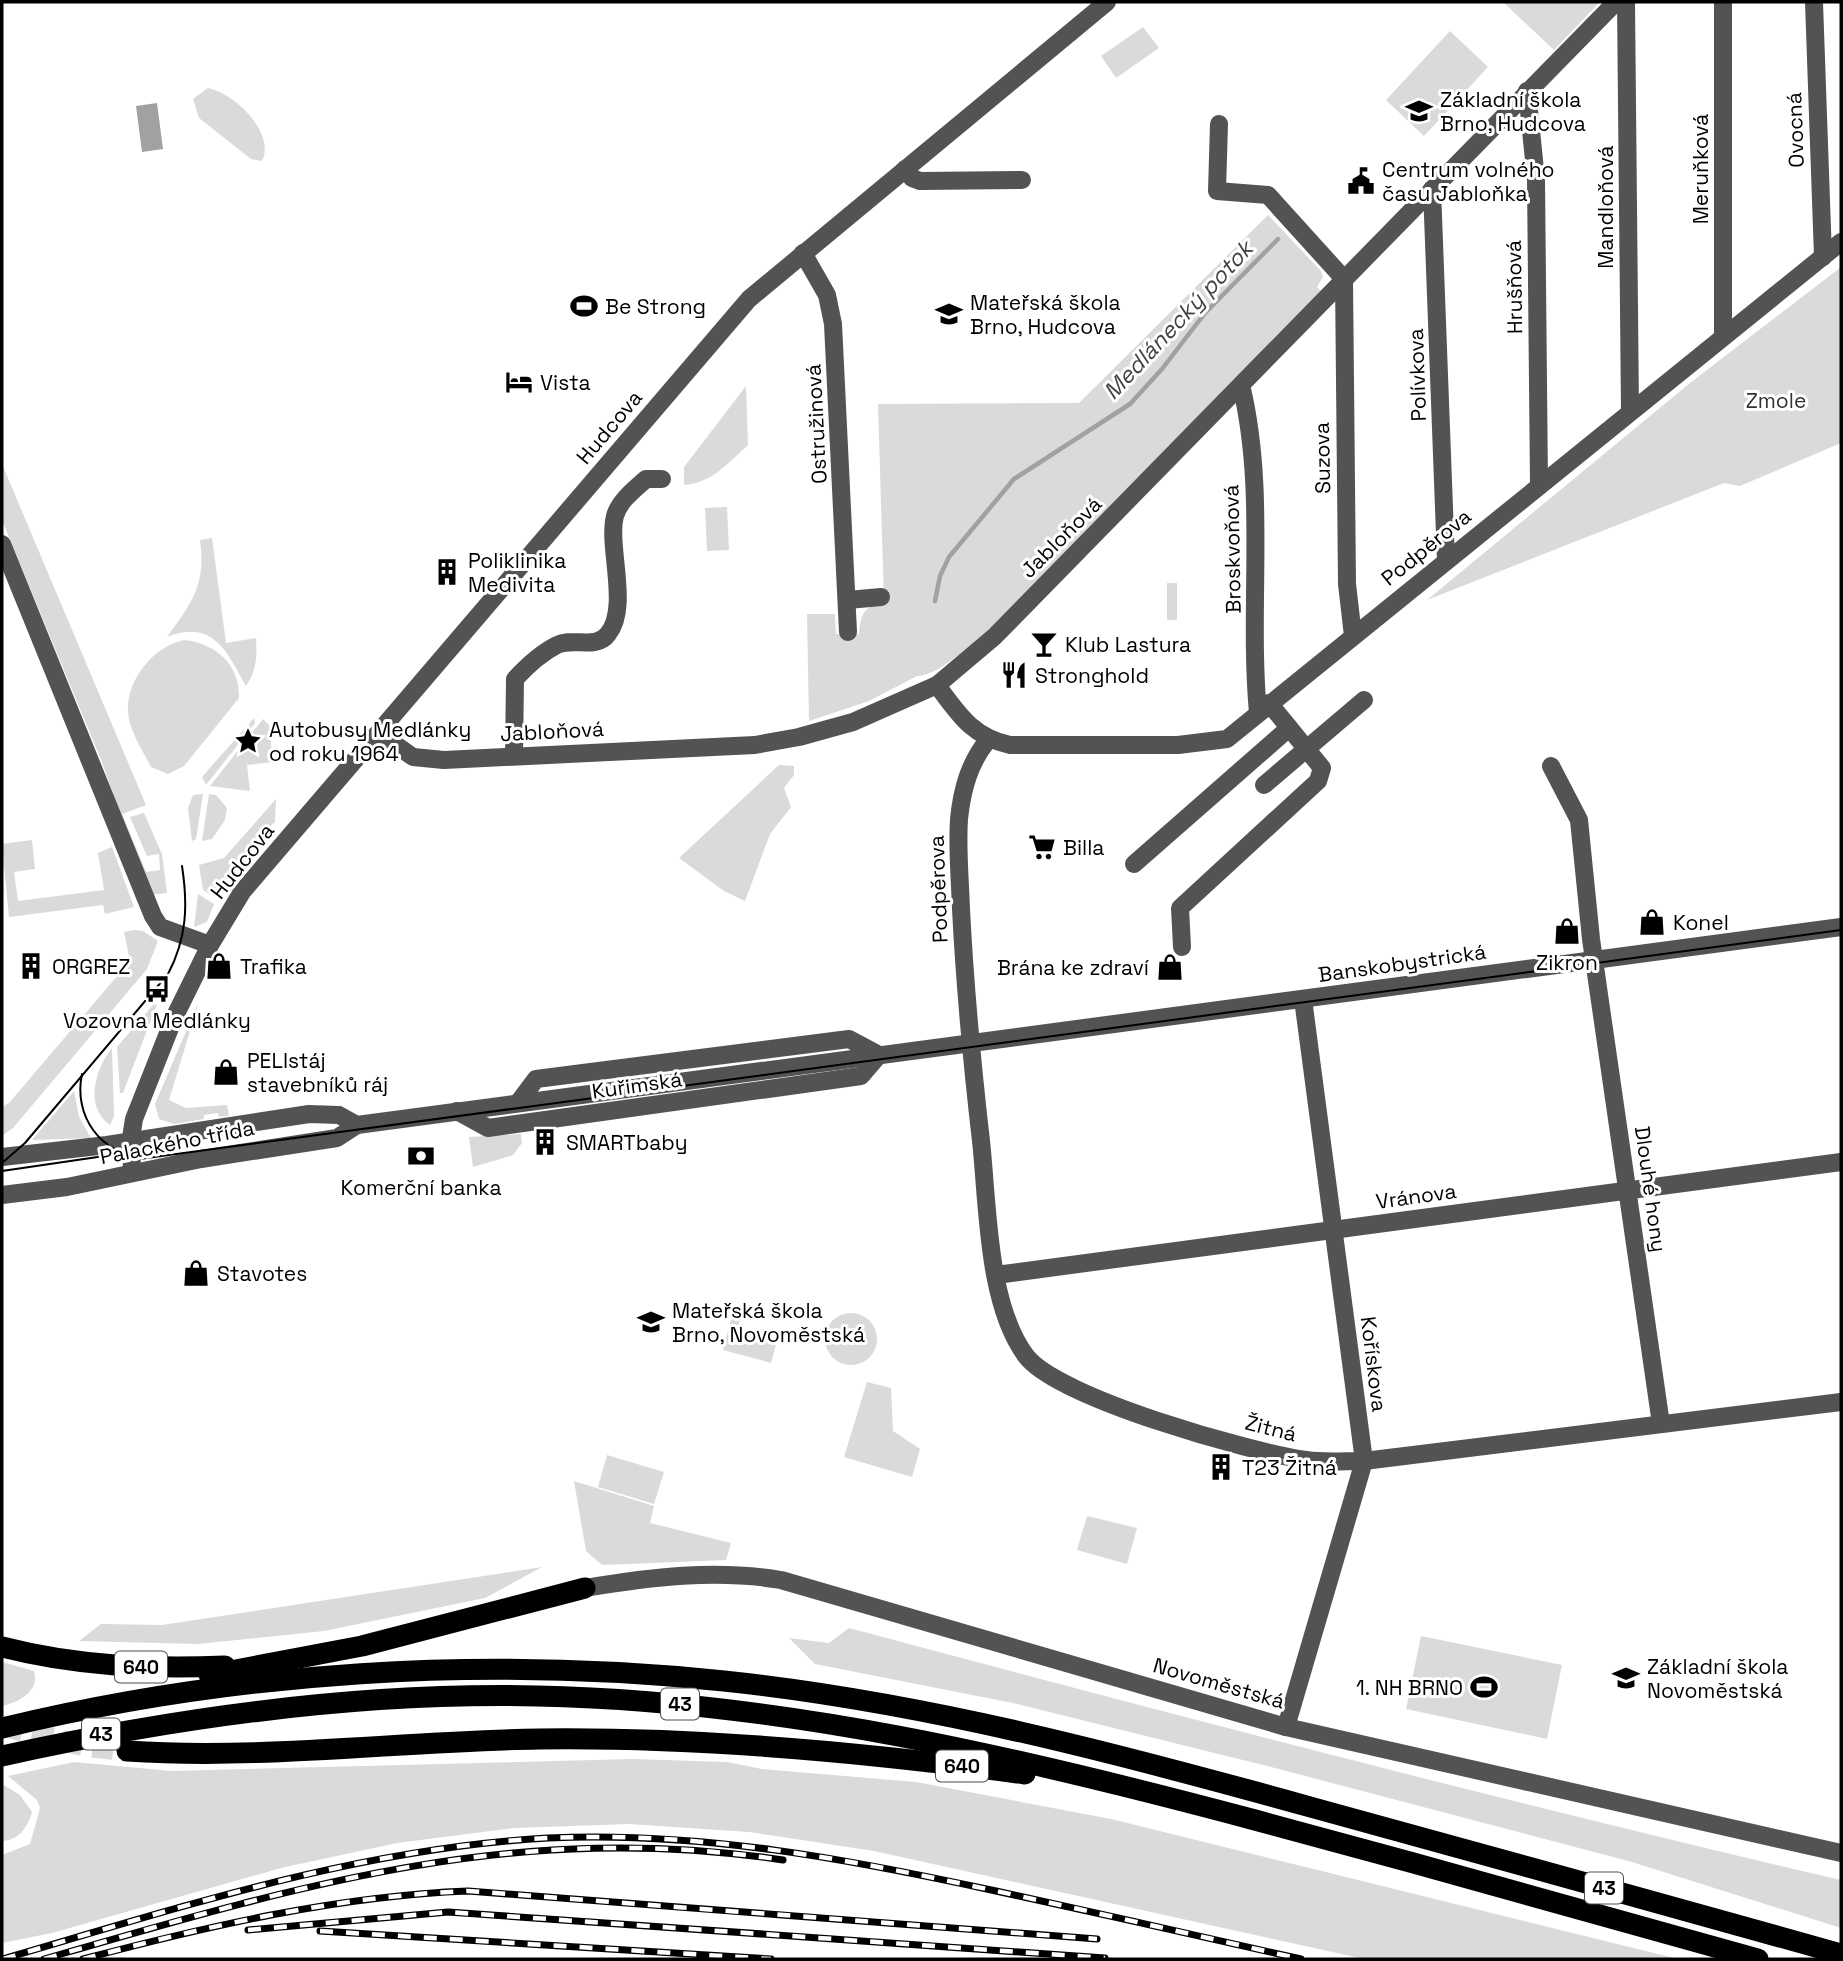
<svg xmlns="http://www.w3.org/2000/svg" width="1843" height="1961" font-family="'Space Grotesk',sans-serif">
  <rect width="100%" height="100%" fill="#fff"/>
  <!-- green -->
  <g fill="#dadada">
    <polygon points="1503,2 1600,2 1554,50"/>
    <polygon points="1143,27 1159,48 1116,78 1101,56"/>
    <polygon points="1450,31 1488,67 1424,136 1386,100"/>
    <path d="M208 88C234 93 276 133 262 161L251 159 199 118 193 99Z"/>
    <path d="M1268 215 1321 271 1323 277 1317 287 1321 291 990 630C973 643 936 677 917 676L869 701 809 721 807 614H835L836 634H859C861 615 863 606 884 601L878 404 1079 403Z"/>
    <polygon points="1841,267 1841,443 1740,486 1724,483 1427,600 1690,383"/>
    <path d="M746 386 748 445C728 463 712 483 684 485V467Z"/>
    <polygon points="2,464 146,805 122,814 146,872 160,870 159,854 147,856 130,817 144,813 162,854 167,893 148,895 102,762 2,520"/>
    <polygon points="727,507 729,550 707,551 705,508"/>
    <path d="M212 538 226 643 256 638C257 657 257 670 246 686 228 655 215 618 167 637 192 602 206 586 200 540Z"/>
    <rect x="1167" y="583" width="10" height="37"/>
    <path d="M184 640C215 643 240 664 239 698L184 766 168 774 151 767C143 751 129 730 128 712 126 680 154 646 184 640Z"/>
    <polygon points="254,718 255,723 206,785 202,777"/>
    <polygon points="263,719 269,725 273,762 247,765 250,791 210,786"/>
    <polygon points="779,765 794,766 794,775 784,788 791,807 770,834 745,901 724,891 679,858"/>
    <polygon points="203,794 196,839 192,841 188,808 193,795"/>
    <polygon points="209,794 216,795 227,808 225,820 212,839 202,841"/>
    <polygon points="276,799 275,822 253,841 220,887 216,898 203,890 199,865 224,858"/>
    <polygon points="32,840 35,869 14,872 18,901 104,890 98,853 112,847 134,907 105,914 103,905 9,917 2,844"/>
    <polygon points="198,894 214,904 207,922 194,927"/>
    <polygon points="134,930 143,931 158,941 147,969 13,1128 2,1136 2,1107 9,1103 130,961 124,932"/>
    <polygon points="199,1001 169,1100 186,1108 227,1105 229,1116 219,1117 218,1113 204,1115 204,1119 174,1124 159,1119 155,1104"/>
    <polygon points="157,1004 123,1093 120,1093 117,1047 153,1005"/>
    <path d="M112 1048 114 1116 110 1125C84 1107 95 1069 112 1048Z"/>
    <polygon points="74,1091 79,1117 91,1138 32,1140"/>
    <polygon points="521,1134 522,1143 513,1155 473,1167 469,1137"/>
    <circle cx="851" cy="1339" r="26"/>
    <polygon points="732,1316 740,1319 738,1330 777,1341 771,1363 723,1350"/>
    <polygon points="867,1382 891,1388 893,1431 920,1449 912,1477 844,1457"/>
    <polygon points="607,1455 664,1472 654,1504 598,1487"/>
    <polygon points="574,1481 654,1506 650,1523 731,1543 726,1560 602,1565 586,1551"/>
    <polygon points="1087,1516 1137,1528 1127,1564 1077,1550"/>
    <polygon points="542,1567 485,1598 324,1631 198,1644 79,1641 101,1624 162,1625"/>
    <path d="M849 1628C1179 1716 1509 1803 1841 1880V1928L1632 1862 1275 1768 1013 1703 815 1664 789 1638 829 1643Z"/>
    <polygon points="1421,1636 1562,1665 1547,1739 1406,1709"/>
    <path d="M2 1662 34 1671C40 1691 19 1702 2 1706Z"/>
    <polygon points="633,1759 727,1762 762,1769 916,1782 1111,1819 1678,1959 1364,1959 874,1851 749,1832 629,1824 514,1828 397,1843 281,1868 52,1933 2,1943 2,1855 30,1844 40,1808 37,1800 8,1776 74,1762 172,1771"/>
    <path d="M2 1784 20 1795 32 1812C28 1827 18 1841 2 1841Z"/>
  </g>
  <!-- water -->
  <polygon fill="#a1a1a1" points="157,103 163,149 142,152 136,106"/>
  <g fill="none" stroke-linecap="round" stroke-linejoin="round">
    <!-- stream -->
    <polyline stroke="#a1a1a1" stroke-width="4.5" points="935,601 940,576 949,557 1014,479 1130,404 1162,369 1205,313 1278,239"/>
    <!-- highway-tunnel -->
    <polyline stroke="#d9d9d9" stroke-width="21" stroke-dasharray="21 10" stroke-linecap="butt" points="2,1726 84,1746 127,1751"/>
    <!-- minor -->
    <g stroke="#535353" stroke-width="18">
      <polyline points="1626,2 1630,411"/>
      <polyline points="1814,2 1823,257"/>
      <polyline points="1527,91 1536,180 1539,484"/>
      <polyline points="1219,124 1217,191 1268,195 1344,279"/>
      <polyline points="905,169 912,178 920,181 1022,180"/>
      <polyline points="1432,189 1446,561"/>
      <polyline points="803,253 827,295 833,324 848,632"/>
      <polyline points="1344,279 1347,584 1353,636"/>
      <polyline points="1723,337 1723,2"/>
      <path d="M1241 385C1267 492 1248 604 1258 713"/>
      <polyline points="2,544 153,916 160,927 210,945"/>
      <polyline points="848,600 881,597"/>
      <path d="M937 685C959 715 973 737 1010 745H1178L1227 739 1841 242"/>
      <polyline points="379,733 413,757 444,760 755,745 799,737 853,722 937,685 995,636 1616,2"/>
      <path d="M988 740C969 763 962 790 959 819 957 849 960 879 961 909 965 987 972 1063 981 1141 988 1205 987 1304 1026 1356 1058 1398 1250 1452 1306 1460 1325 1463 1345 1461 1364 1461L1841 1402"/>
      <path d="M514 755 515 679C527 666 541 653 557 645 573 637 596 650 608 634 630 607 607 546 615 516 619 501 635 489 646 479H662"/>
      <polyline points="1551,766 1579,820 1591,939 1661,1424"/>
      <polyline points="1264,785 1364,700"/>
      <polyline points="1134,864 1289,728"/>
      <polyline points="1182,947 1180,908 1318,781 1322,768 1269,703"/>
      <polyline points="518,1103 536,1079 849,1039 879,1055"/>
      <polyline points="457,1111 488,1128 861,1076 879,1055"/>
      <polyline points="2,1157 107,1145 309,1114 339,1115 357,1125"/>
      <polyline points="132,1172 131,1138 134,1119 174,1018 210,945 242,892 749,299 1107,2"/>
      <polyline points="2,1195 67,1187 201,1159 337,1138 357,1125 372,1123 1841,927"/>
      <polyline points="996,1275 1841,1162"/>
      <path d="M585 1588C650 1577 716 1569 781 1580L1286 1727 1841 1853"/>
      <polyline points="1286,1727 1364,1461 1303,999"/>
    </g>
    <!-- highway -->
    <g stroke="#000" stroke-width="21">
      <path d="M2 1647C76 1666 148 1669 225 1666"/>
      <polyline points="209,1675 362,1646 585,1588"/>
      <path d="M2 1728C237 1671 483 1656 724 1681 924 1702 1120 1754 1314 1808 1490 1856 1665 1905 1841 1954"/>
      <path d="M127 1751C264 1760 402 1741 539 1739 702 1737 864 1752 1025 1774"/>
      <path d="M2 1756C178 1717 357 1692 537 1696 782 1701 1019 1757 1255 1820 1423 1865 1590 1912 1758 1959"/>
    </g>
    <!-- tram -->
    <g stroke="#000" stroke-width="2">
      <path d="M82 1074C73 1116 101 1155 144 1157"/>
      <polyline points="132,1160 1841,930"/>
      <path d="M2 1163 25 1143 168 974C187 938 188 905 182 866"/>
      <polyline points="2,1171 125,1153"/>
    </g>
    <defs>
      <g id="rail">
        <polyline points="248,1930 448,1912 1105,1958"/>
        <polyline points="320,1931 771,1959"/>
        <path d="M3 1959C181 1907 361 1848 548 1838 700 1831 848 1859 996 1891 1098 1913 1199 1936 1301 1959"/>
        <path d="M44 1959C297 1886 515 1820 783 1860"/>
        <path d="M83 1959C208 1926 338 1896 468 1891L1097 1939"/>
      </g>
    </defs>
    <!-- rail casing -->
    <use href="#rail" stroke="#000" stroke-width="7"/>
    <!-- rail -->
    <use href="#rail" stroke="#fff" stroke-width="4.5" stroke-dasharray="13" stroke-linecap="butt"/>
  </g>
  <!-- icons -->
  <defs>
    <symbol id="school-bare" viewBox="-9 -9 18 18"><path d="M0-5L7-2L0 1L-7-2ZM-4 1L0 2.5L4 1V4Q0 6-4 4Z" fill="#000" stroke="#fff" stroke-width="2.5" paint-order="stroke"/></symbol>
    <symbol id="civic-bare" viewBox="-9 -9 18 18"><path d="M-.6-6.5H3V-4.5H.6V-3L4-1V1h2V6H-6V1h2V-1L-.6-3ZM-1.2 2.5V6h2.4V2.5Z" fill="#000" stroke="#fff" stroke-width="2.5" paint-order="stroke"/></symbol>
    <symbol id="stadium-bare" viewBox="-9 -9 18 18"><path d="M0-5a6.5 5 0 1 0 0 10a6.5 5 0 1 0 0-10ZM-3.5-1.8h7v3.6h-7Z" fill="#000" stroke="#fff" stroke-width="2.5" paint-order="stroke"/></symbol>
    <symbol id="hotel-bare" viewBox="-9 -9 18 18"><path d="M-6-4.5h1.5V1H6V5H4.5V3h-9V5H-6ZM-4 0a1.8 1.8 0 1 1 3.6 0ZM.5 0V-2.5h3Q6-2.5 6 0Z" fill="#000" stroke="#fff" stroke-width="2.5" paint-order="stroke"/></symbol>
    <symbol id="building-bare" viewBox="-9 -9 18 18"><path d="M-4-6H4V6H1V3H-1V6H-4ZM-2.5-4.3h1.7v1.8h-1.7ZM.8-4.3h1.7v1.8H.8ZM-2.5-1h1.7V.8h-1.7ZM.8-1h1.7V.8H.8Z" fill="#000" stroke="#fff" stroke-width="2.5" paint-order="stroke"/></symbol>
    <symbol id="bar-bare" viewBox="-9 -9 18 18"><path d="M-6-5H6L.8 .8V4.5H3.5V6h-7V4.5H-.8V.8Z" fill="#000" stroke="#fff" stroke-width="2.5" paint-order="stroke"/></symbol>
    <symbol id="restaurant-bare" viewBox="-9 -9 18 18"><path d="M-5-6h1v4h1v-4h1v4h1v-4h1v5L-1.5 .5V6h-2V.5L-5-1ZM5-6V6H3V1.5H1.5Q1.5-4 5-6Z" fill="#000" stroke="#fff" stroke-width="2.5" paint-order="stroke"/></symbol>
    <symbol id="sight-bare" viewBox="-9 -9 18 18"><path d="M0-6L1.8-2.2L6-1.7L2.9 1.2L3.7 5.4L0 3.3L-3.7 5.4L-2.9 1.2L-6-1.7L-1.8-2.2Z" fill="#000" stroke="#fff" stroke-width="2.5" paint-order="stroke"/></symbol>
    <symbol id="supermarket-bare" viewBox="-9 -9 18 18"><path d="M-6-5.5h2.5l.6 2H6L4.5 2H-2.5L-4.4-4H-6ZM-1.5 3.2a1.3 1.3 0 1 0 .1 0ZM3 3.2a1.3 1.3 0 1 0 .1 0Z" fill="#000" stroke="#fff" stroke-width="2.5" paint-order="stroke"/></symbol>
    <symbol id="shop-bare" viewBox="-9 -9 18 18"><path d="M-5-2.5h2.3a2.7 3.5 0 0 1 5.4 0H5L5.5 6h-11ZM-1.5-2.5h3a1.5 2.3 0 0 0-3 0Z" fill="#000" stroke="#fff" stroke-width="2.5" paint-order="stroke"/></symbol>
    <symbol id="bus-bare" viewBox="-9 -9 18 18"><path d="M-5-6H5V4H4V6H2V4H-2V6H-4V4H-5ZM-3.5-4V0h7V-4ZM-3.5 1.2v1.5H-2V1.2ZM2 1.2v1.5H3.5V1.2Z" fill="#000" stroke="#fff" stroke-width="2.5" paint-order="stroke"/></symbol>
    <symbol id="bank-bare" viewBox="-9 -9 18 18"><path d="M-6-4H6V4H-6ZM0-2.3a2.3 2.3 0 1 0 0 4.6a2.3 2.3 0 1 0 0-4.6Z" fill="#000" stroke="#fff" stroke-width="2.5" paint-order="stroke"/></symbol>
  </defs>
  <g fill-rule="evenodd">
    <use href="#school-bare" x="1400" y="92" width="38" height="38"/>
    <use href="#civic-bare" x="1342" y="162" width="38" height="38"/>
    <use href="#stadium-bare" x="565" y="287" width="38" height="38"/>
    <use href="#school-bare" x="930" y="295" width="38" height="38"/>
    <use href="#hotel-bare" x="500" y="363" width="38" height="38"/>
    <use href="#building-bare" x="428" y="553" width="38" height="38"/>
    <use href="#bar-bare" x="1025" y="625" width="38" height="38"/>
    <use href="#restaurant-bare" x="995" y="656" width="38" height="38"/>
    <use href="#sight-bare" x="229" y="722" width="38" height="38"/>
    <use href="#supermarket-bare" x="1023" y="828" width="38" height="38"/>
    <use href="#shop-bare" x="1633" y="903" width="38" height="38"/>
    <use href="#shop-bare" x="1548" y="912" width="38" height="38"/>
    <use href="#building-bare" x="12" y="947" width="38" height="38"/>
    <use href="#shop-bare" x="200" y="947" width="38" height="38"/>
    <use href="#shop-bare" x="1151" y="948" width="38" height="38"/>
    <use href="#bus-bare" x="138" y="970" width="38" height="38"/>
    <use href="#shop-bare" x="207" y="1053" width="38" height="38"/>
    <use href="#building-bare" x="526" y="1123" width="38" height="38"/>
    <use href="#bank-bare" x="402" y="1137" width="38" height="38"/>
    <use href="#shop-bare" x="177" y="1254" width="38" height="38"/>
    <use href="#school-bare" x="632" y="1303" width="38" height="38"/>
    <use href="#building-bare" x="1202" y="1448" width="38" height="38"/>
    <use href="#school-bare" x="1607" y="1659" width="38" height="38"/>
    <use href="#stadium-bare" x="1465" y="1668" width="38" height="38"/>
  </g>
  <g text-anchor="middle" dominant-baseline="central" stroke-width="6" stroke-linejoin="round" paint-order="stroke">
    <!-- shield labels -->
    <g fill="#fff" stroke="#4c4c4c" stroke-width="2">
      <rect x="115" y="1651.5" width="52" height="31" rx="5"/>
      <rect x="661" y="1688.5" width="38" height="31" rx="5"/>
      <rect x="82" y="1718.5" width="38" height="31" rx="5"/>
      <rect x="936" y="1750.5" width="52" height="31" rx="5"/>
      <rect x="1585" y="1872.5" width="38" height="31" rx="5"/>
    </g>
    <g font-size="19" font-weight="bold" fill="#000">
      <text x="141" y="1667">640</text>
      <text x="680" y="1704">43</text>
      <text x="101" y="1734">43</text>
      <text x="962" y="1766">640</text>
      <text x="1604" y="1888">43</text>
    </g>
    <!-- poi labels -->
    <g font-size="21" fill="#000" stroke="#fff" text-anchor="start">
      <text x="1440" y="99">Základní škola<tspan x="1440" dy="24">Brno, Hudcova</tspan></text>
      <text x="1382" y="169">Centrum volného<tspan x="1382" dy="24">času Jabloňka</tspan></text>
      <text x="970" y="302">Mateřská škola<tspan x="970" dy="24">Brno, Hudcova</tspan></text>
      <text x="605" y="306">Be Strong</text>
      <text x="540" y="382">Vista</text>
      <text x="468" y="560">Poliklinika<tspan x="468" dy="24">Medivita</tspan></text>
      <text x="1065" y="644">Klub Lastura</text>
      <text x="1035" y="675">Stronghold</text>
      <text x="269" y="729">Autobusy Medlánky<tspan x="269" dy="24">od roku 1964</tspan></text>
      <text x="1063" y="847">Billa</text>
      <text x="1673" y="922">Konel</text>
      <text x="1567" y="962" text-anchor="middle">Zikron</text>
      <text x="52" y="966">ORGREZ</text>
      <text x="240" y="966">Trafika</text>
      <text x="1149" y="967" text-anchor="end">Brána ke zdraví</text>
      <text x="157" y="1020" text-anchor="middle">Vozovna Medlánky</text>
      <text x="247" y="1060">PELIstáj<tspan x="247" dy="24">stavebníků ráj</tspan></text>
      <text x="566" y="1142">SMARTbaby</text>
      <text x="421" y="1187" text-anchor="middle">Komerční banka</text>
      <text x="217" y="1273">Stavotes</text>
      <text x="672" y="1310">Mateřská škola<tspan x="672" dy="24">Brno, Novoměstská</tspan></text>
      <text x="1242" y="1467">T23 Žitná</text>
      <text x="1647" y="1666">Základní škola<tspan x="1647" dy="24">Novoměstská</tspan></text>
      <text x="1463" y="1687" text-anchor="end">1. NH BRNO</text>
    </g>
    <!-- street labels -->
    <g font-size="21" fill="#000" stroke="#fff">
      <text transform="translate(1795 130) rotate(-92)">Ovocná</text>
      <text transform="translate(1700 169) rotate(-90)">Meruňková</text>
      <text transform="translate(1605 207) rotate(-90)">Mandloňová</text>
      <text transform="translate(1514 287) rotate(-91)">Hrušňová</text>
      <text transform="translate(1417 375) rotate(-92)">Polívkova</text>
      <text transform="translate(816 424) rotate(-93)">Ostružinová</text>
      <text transform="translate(609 427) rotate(-50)">Hudcova</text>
      <text transform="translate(1322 458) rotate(-91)">Suzova</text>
      <text transform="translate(1061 537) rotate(-45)">Jabloňová</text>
      <text transform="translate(1426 547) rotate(-39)">Podpěrova</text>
      <text transform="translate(1232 549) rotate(-91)">Broskvoňová</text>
      <text transform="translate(552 731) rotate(-3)">Jabloňová</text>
      <text transform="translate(242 861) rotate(-52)">Hudcova</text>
      <text transform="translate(938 889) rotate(-92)">Podpěrova</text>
      <text transform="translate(1402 963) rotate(-8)">Banskobystrická</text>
      <text transform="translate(637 1085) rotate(-8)">Kuřimská</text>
      <text transform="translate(177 1142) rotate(-11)">Palackého třída</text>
      <text transform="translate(1651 1189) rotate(82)">Dlouhé hony</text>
      <text transform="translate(1416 1196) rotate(-8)">Vránova</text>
      <text transform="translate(1374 1364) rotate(83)">Kořískova</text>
      <text transform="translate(1271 1428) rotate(14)">Žitná</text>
      <text transform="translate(1219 1683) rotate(16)">Novoměstská</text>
    </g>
    <!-- park labels -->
    <g font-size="21" fill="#313131" stroke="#fff">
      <text x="1776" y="400">Zmole</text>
    </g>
    <!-- water labels -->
    <g font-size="23" font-style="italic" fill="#424242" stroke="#fff">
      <text transform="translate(1178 320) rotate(-47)">Medlánecký potok</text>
    </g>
  </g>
  <!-- border -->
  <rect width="1843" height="1961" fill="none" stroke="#000000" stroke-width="7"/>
</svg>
